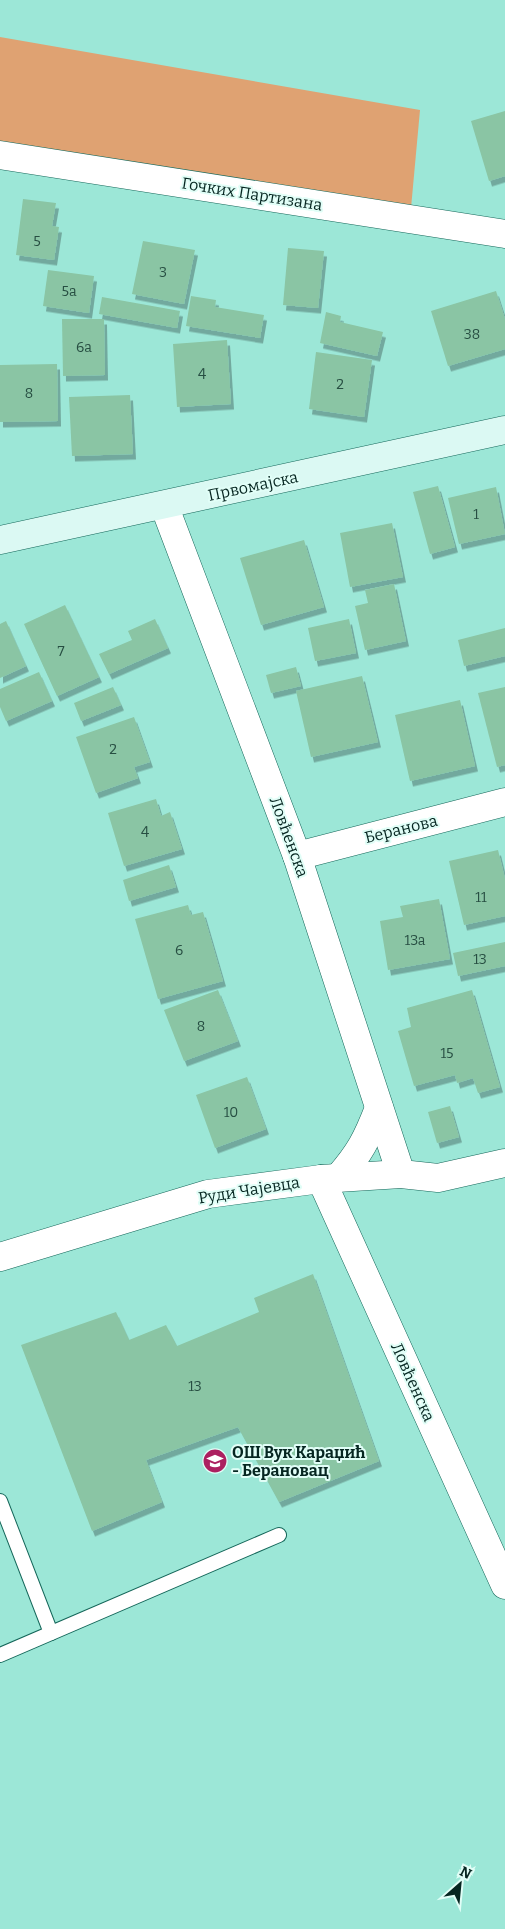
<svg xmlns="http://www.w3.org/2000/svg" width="505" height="1929" font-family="Bitter,serif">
  <defs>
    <filter id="shadow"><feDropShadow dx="3" dy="5.5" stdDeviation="0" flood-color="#0004"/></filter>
  </defs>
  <rect width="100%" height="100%" fill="#9ce7d7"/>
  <!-- green -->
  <polygon fill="#dfa272" points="0,37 420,110 410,219 0,155"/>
  <!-- building -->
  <g fill="#8ac5a4" filter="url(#shadow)">
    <polygon points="505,111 505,176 489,181 471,121"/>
    <polygon points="23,199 56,203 52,226 59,227 54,260 16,255"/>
    <polygon points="143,241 195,250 184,304 132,294"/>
    <polygon points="288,248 324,251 318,308 283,305"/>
    <polygon points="48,270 94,276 89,313 43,306"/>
    <polygon points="496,291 505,319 505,349 448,366 431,311"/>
    <polygon points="191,296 216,300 215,307 264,315 260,338 186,326"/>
    <polygon points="102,297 180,311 177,328 99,314"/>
    <polygon points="326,312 341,316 340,322 383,332 377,356 320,343"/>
    <polygon points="62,319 104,319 105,375 63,376"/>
    <polygon points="227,340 231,404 177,407 173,344"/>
    <polygon points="316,352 372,360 364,417 309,409"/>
    <polygon points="57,364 58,421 0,422 0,365"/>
    <polygon points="130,395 133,454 72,456 69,397"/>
    <polygon points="438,486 455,547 430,554 413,492"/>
    <polygon points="496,487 505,534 459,544 448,498"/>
    <polygon points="392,523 403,577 350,587 340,533"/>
    <polygon points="304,540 324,607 261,625 240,558"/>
    <polygon points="394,584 406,641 365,650 355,606 368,603 365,590"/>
    <polygon points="65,605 99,677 57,696 24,624"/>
    <polygon points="155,619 168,648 109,674 99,654 132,640 128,631"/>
    <polygon points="349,619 356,653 315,661 308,628"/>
    <polygon points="6,621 26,666 0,678 0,624"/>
    <polygon points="505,628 505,656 464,666 458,640"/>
    <polygon points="296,667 301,686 271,693 266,675"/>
    <polygon points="39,672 52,701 6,721 0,707 0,689"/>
    <polygon points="362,676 378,742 311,757 296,691"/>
    <polygon points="113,687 121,705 81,721 74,703"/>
    <polygon points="505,687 505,765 497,767 478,693"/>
    <polygon points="460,700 475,766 410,781 395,715"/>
    <polygon points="134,717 150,762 134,767 138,778 96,793 76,737"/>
    <polygon points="156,799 161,816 170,812 182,849 124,866 108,813"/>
    <polygon points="498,850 505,879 505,916 464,925 449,861"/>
    <polygon points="169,865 176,887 129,901 123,880"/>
    <polygon points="439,899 450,959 388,970 380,921 403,917 400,906"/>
    <polygon points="188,905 191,915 203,912 223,981 158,999 135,919"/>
    <polygon points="505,942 505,966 458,976 453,953"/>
    <polygon points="218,990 238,1041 184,1061 164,1010"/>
    <polygon points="472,990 500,1087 478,1093 473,1078 457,1083 455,1075 414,1086 398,1031 411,1027 407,1008"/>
    <polygon points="247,1077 266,1129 215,1148 196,1095"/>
    <polygon points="450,1106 459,1137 437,1143 428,1112"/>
    <polygon points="313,1274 379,1461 279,1502 238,1427 146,1460 162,1502 92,1531 21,1345 116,1312 129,1340 166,1325 177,1346 259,1312 254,1298"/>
  </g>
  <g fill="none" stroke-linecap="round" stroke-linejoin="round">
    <defs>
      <g id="service">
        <polyline points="0,1501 51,1633"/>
        <polyline points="0,1655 279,1535"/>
      </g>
      <g id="minor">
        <polyline points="0,155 505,234"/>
        <polyline points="164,505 297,856 401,1174"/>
        <polyline points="297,856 505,802"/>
        <path d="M338 1178C360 1153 367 1139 379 1108"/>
        <polyline points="321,1179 505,1585"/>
        <polyline points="0,1257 208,1194 321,1179 401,1174 438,1178 505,1163"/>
      </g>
      <polyline id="secondary" points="0,540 505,430"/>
    </defs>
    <!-- service casing -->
    <use href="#service" stroke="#15675a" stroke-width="16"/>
    <!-- minor casing -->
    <use href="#minor" stroke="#15675a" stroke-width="29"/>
    <!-- secondary casing -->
    <use href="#secondary" stroke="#15675a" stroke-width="29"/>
    <!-- service -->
    <use href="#service" stroke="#fff" stroke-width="14"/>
    <!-- minor -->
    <use href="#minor" stroke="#fff" stroke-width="28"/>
    <!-- secondary -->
    <use href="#secondary" stroke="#dbf9f3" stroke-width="28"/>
  </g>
  <!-- icons -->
  <defs>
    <symbol id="school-disc" viewBox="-11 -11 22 22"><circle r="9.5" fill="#ac2060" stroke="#e1fef7"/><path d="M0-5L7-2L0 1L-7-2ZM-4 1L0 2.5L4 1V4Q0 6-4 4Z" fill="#fff"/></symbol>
  </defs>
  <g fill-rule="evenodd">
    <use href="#school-disc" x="201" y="1447" width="28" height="28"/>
  </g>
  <g text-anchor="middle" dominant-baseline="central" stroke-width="4" stroke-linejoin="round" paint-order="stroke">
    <!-- number labels -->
    <g font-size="14" fill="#274e42">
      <text x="37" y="241">5</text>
      <text x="163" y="272">3</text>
      <text x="69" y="291">5a</text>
      <text x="472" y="334">38</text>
      <text x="84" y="347">6a</text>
      <text x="202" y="374">4</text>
      <text x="340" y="384">2</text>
      <text x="29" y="393">8</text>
      <text x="476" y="514">1</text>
      <text x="61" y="651">7</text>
      <text x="113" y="749">2</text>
      <text x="145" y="832">4</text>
      <text x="481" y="897">11</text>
      <text x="415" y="940">13a</text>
      <text x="179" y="950">6</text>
      <text x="480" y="959">13</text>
      <text x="201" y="1026">8</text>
      <text x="447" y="1053">15</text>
      <text x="231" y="1112">10</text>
      <text x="195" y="1386">13</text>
    </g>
    <!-- street labels -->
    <g font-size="16" fill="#062621" stroke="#e1fef7">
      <text transform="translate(252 194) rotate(9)">Гочких Партизана</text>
      <text transform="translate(253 486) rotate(-12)">Првомајска</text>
      <text transform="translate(401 829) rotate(-14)">Беранова</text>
      <text transform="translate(289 837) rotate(70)">Ловћенска</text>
      <text transform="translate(249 1190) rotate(-9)">Руди Чајевца</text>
      <text transform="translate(413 1382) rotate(66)">Ловћенска</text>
    </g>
    <!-- poi labels -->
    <g font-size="16" font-weight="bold" fill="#062621" stroke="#e1fef7" text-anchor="start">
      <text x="232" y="1452">ОШ Вук Караџић<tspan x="232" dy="18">- Берановац</tspan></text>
    </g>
  </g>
  <!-- north arrow -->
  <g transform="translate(460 1884) rotate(27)" stroke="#e1fef7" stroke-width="4" paint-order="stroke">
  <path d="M0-4L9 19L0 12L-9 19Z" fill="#062621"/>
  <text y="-8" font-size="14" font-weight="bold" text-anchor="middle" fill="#062621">N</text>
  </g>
</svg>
